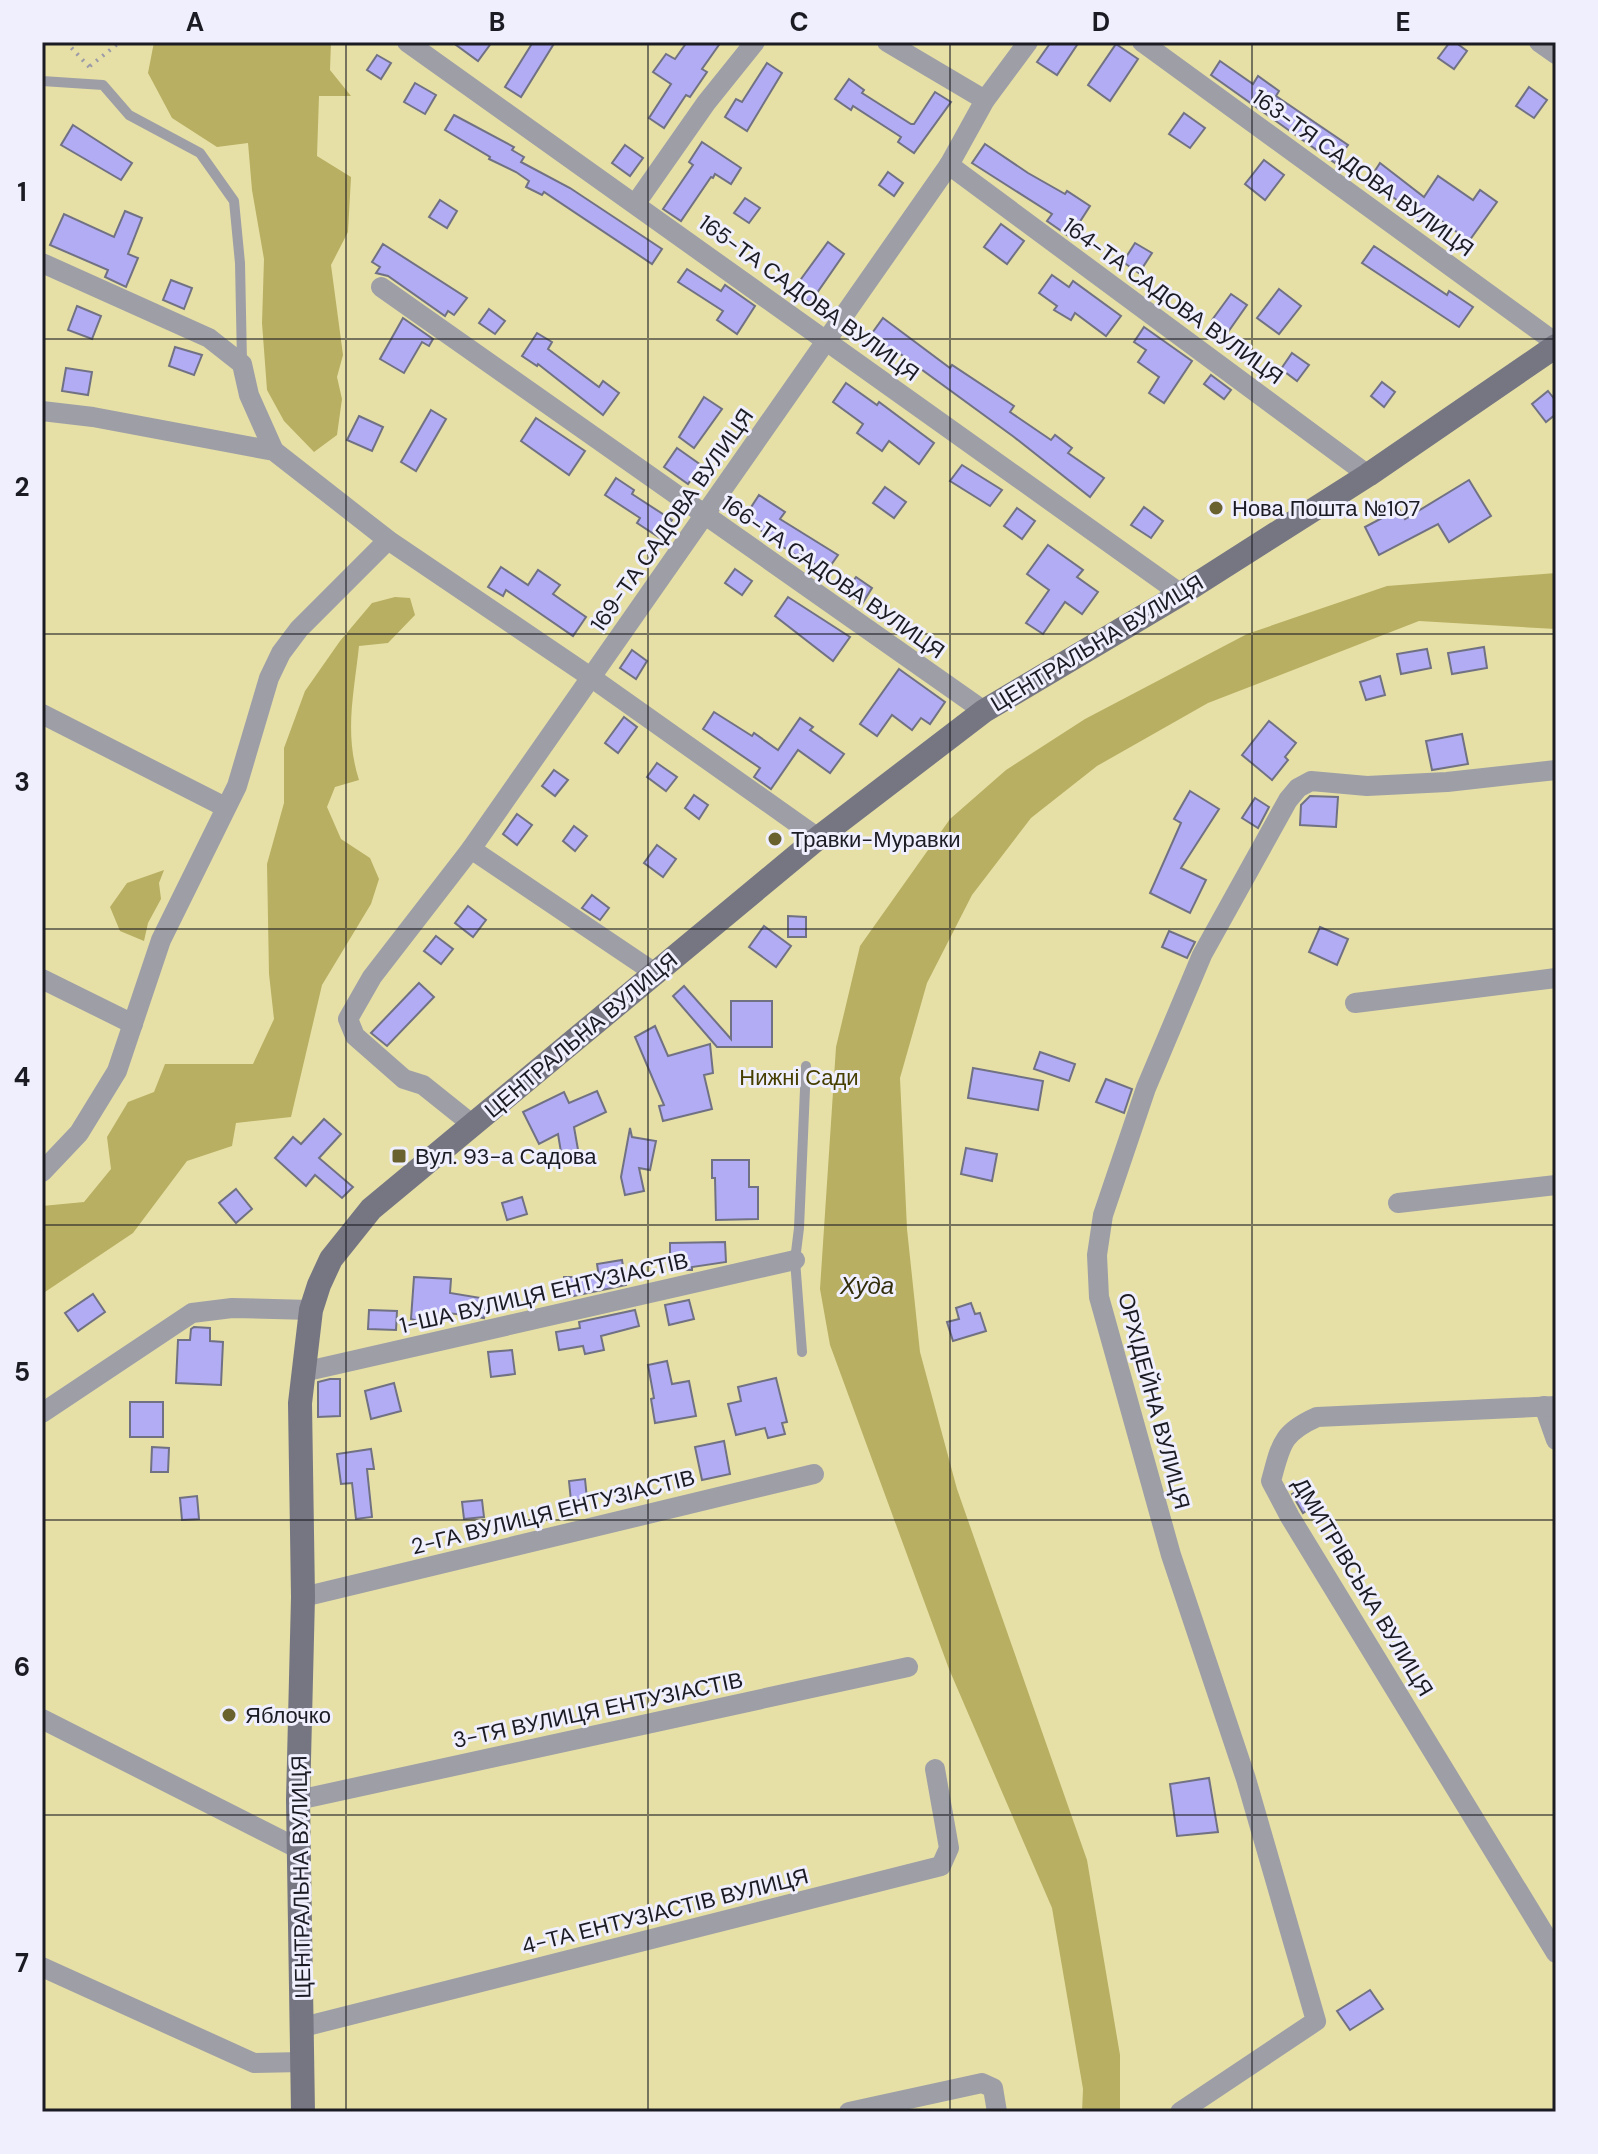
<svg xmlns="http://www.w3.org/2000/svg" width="1598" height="2154" font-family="'DM Sans',sans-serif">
  <rect width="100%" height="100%" fill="#f0effd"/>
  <!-- green -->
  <rect fill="#e6e0a6" x="42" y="42" width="1514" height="2070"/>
  <!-- water -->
  <g fill="#b8af62">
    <polygon points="154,42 331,42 330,70 351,96 319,96 317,156 351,177 348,232 331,265 343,355 337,377 342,399 337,435 314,452 284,421 267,390 262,323 264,259 252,190 248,143 217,147 172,118 148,73"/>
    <polygon points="1556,573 1556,629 1419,621 1208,703 1097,766 1031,818 972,895 927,983 900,1078 907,1229 920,1352 957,1489 1087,1860 1120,2055 1120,2112 1082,2112 1083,2089 1052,1908 949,1669 830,1345 820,1289 836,1047 860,946 950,819 1006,770 1085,719 1247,634 1387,586"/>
    <path d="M395 597 410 598 415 615 388 643 359 646C354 694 344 733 359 780L335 787 327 807 341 839 370 858 379 879 371 904 322 985 291 1117 236 1123 232 1146 187 1161 133 1233 42 1294V1206L84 1202 111 1169 107 1137 128 1102 154 1092 165 1064H253L274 1019 269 974 267 864 284 803V748L305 691 340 641 372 603Z"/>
    <polygon points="164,870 159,883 161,899 148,923 144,941 120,931 110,907 127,883"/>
  </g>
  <!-- building -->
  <g fill="#b1acf3" stroke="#717184" stroke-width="2">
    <polygon points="452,42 492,42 478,61"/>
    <polygon points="533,42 555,42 521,97 505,87"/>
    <polygon points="687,42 721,42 702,69 707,72 690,97 686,95 664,128 649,118 671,84 653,72 666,54 675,59"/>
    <polygon points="1051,42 1079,42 1057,75 1037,62"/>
    <polygon points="1450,42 1455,42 1467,51 1454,69 1438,58"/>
    <polygon points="1116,44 1138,59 1110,101 1088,85"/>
    <polygon points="377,55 391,63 381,79 367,70"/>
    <polygon points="1220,61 1253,84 1258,76 1279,91 1276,96 1348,145 1335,163 1211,75"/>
    <polygon points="767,63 782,73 747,131 725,117 736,99 742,102"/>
    <polygon points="849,79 864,90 862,93 911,124 914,124 935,92 951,102 914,153 898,142 901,137 853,106 851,110 835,99"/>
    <polygon points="415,83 436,95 425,114 404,102"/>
    <polygon points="1529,87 1547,100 1534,118 1516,106"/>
    <polygon points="1184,113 1205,128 1190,148 1169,134"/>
    <polygon points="454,115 514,147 512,150 524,157 521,162 570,188 662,249 652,264 544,192 542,195 526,187 529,181 516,172 489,159 490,157 445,130"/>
    <polygon points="73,125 132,163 121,180 61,145"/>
    <polygon points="702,142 741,168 731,184 715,174 713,178 711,177 681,221 663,209 693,165 689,162"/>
    <polygon points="985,144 1028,173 1065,194 1067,191 1090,206 1070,237 1047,221 1052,214 972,163"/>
    <polygon points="625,145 643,158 630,176 612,163"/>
    <polygon points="1264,160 1284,175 1265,200 1245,184"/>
    <polygon points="1380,163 1424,197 1438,176 1473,200 1480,190 1497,202 1469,241 1431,213 1424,223 1407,210 1408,208 1369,180"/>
    <polygon points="888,172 903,183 894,196 879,185"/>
    <polygon points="745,198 760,208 749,223 734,213"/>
    <polygon points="440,200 457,211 447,228 429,217"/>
    <polygon points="125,211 142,218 128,254 138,258 126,287 105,277 108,270 50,245 64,214 114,237"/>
    <polygon points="1001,224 1024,241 1007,264 984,247"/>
    <polygon points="828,242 844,254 810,303 793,290"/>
    <polygon points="1135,243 1152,253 1139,273 1123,262"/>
    <polygon points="383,244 467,298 454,315 448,311 445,316 388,276 376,273 380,267 372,262"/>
    <polygon points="1374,246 1447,295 1449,291 1473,307 1459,327 1362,263"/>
    <polygon points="687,269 721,291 725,285 755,306 737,334 717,320 723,311 678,282"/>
    <polygon points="1052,275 1069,287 1073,281 1121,316 1106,336 1075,313 1071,320 1054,310 1057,306 1039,293"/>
    <polygon points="171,280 192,288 184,309 163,300"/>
    <polygon points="1279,289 1301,306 1279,334 1257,318"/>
    <polygon points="1231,294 1247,305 1228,332 1212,320"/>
    <polygon points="77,306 101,316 92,339 68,330"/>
    <polygon points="489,309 505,321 495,334 479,323"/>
    <polygon points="403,318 433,339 429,346 422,342 404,373 380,359"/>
    <polygon points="883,318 950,368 952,365 1014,406 1010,412 1051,440 1055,435 1072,448 1068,453 1104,478 1090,497 1014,437 892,348 890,351 870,336"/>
    <polygon points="1144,327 1192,361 1164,403 1149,393 1159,377 1138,362 1146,350 1134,342"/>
    <polygon points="537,333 552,342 548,349 599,387 603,381 619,393 603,415 538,364 537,366 522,356"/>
    <polygon points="175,347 202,355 194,375 169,366"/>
    <polygon points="1292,353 1309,365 1297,381 1281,369"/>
    <polygon points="66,368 92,372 88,395 62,391"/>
    <polygon points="1211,375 1231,390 1224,399 1204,384"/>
    <polygon points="1382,382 1395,392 1384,407 1371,396"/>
    <polygon points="846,383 877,405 879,402 934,443 919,464 889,441 882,451 857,433 863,424 833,402"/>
    <polygon points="1548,391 1556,401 1556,414 1546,422 1532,404"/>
    <polygon points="704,397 722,409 694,448 679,437"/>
    <polygon points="431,410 446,419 416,471 401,462"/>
    <polygon points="359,416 383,427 372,451 347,440"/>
    <polygon points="536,418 585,451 569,475 521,441"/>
    <polygon points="677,448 701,465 688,484 664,467"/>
    <polygon points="962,465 1002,490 990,506 950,481"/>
    <polygon points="616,478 634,490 632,494 672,520 660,538 637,523 640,518 605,495"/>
    <polygon points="1469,480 1491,516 1449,542 1438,524 1379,555 1365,527 1399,509 1405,519"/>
    <polygon points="885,487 906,502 894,518 873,503"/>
    <polygon points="759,495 785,512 780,519 838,555 826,572 800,554 799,557 783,547 744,518"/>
    <polygon points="1144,507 1163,521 1151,538 1131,525"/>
    <polygon points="1017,508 1035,521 1022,539 1004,526"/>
    <polygon points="1048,545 1083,570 1077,577 1098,592 1082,614 1065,602 1043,634 1026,623 1049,590 1027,574"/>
    <polygon points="501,567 528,585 538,570 560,585 553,594 586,617 573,636 506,590 503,596 488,587"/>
    <polygon points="735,569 752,581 742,595 725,583"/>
    <polygon points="856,577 872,588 862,604 845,592"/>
    <polygon points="788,597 850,637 833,661 775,616"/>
    <polygon points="1484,647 1487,668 1452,674 1448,653"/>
    <polygon points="1427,649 1431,668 1401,674 1397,654"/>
    <polygon points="632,650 647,661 636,679 620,668"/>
    <polygon points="899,669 945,702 930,724 921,718 912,730 892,715 877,736 860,724"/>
    <polygon points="1380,676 1385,695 1366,700 1360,682"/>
    <polygon points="714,712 752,736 754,733 778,750 800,718 813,727 810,730 844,754 830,773 798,750 771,789 754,777 760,768 703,729"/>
    <polygon points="624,717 637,727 618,753 605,743"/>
    <polygon points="1269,721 1296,743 1285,757 1288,760 1272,780 1242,755"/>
    <polygon points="1462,734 1468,764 1432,770 1426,741"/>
    <polygon points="657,763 677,777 666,791 647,777"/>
    <polygon points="554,770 568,780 555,796 542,786"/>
    <polygon points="1190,791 1219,809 1181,868 1206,880 1190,913 1150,893 1181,823 1174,819"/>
    <polygon points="694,795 708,805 699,819 685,808"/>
    <polygon points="1310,796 1338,797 1336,827 1300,825 1301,805"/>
    <polygon points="1255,798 1269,807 1258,828 1242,818"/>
    <polygon points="517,814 532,825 517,845 503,834"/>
    <polygon points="574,826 587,836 575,851 563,841"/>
    <polygon points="657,845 676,859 663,877 644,863"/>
    <polygon points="592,895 609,908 600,920 582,908"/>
    <polygon points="468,906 486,920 473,937 455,923"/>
    <polygon points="788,916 806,917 806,937 788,937"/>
    <polygon points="764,926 791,946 776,967 749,947"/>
    <polygon points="1320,927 1348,939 1337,965 1309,952"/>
    <polygon points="1169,931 1195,942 1187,958 1162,947"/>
    <polygon points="436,936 453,949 441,964 424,951"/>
    <polygon points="419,983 434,997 387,1046 371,1033"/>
    <polygon points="684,986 731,1039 731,1001 772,1001 772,1047 717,1047 673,996"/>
    <polygon points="655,1026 668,1056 710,1044 713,1073 704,1075 712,1109 663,1121 659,1106 664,1105 635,1037"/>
    <polygon points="1040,1052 1075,1064 1069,1081 1034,1069"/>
    <polygon points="973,1068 1043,1081 1038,1110 968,1098"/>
    <polygon points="1106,1079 1132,1089 1124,1113 1096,1102"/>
    <polygon points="597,1091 606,1112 574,1127 580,1161 563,1164 558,1134 539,1144 523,1112 564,1092 569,1103"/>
    <polygon points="324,1119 341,1134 319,1158 353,1187 342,1198 315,1175 306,1186 275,1158 293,1137 301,1144"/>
    <polygon points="630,1128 632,1137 656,1141 650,1170 639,1168 644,1191 625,1195 621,1177"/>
    <polygon points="966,1148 997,1154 992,1181 961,1174"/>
    <polygon points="712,1160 749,1160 749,1187 758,1187 758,1219 716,1220 715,1178 712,1178"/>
    <polygon points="236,1189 252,1209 236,1223 219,1203"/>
    <polygon points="522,1197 527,1214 507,1220 502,1203"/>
    <polygon points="725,1242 726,1262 692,1267 692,1270 670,1270 670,1243"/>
    <polygon points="622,1260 626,1285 564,1298 564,1277 599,1277 597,1264"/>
    <polygon points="414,1277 451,1279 450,1293 487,1299 484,1318 449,1313 448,1317 435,1316 432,1325 411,1319"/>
    <polygon points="93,1294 105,1312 78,1331 65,1313"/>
    <polygon points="689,1300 694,1319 669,1325 665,1305"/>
    <polygon points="971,1303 975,1314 980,1313 986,1331 953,1341 947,1322 959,1319 956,1308"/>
    <polygon points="369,1310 397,1311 396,1330 368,1329"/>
    <polygon points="635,1310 639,1326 601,1336 604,1350 585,1354 583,1346 559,1350 556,1332 580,1328 579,1322"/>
    <polygon points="194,1327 210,1328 210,1341 223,1342 221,1385 176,1383 178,1340 190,1340 191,1329"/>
    <polygon points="512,1350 515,1374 491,1377 488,1352"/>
    <polygon points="667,1361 672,1384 689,1381 696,1416 655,1423 651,1399 654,1398 648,1365"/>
    <polygon points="776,1378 787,1422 782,1423 785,1434 768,1438 765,1428 736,1435 728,1404 741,1401 738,1387"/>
    <polygon points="330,1379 340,1379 340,1416 318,1417 318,1382"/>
    <polygon points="394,1383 401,1411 371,1419 365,1391"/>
    <rect x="130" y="1402" width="33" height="35"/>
    <polygon points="724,1441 730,1474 702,1480 695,1447"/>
    <polygon points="152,1447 169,1448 168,1472 151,1472"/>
    <polygon points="371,1449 374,1469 367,1469 372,1517 356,1519 352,1483 341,1484 337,1454"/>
    <polygon points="585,1479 587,1499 571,1501 569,1481"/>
    <polygon points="1306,1486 1317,1504 1303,1513 1292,1494"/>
    <polygon points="197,1496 199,1519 182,1520 180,1498"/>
    <polygon points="482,1500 484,1517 464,1519 462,1502"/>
    <polygon points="1209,1778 1218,1832 1177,1836 1170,1784"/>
    <polygon points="1370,1990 1383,2009 1350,2030 1337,2011"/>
  </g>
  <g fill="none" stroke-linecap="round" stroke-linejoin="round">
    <!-- path -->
    <g stroke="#9c9ba7" stroke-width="4" stroke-dasharray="2 6" stroke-linecap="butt">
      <polyline points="66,42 92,70"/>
      <polyline points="90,66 120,42"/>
    </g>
    <!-- lane -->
    <g stroke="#9e9ea7" stroke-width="10">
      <polyline points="42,81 103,85 129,115 200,153 234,201 240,263 242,362"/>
      <polyline points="802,1352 795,1260 799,1228 806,1066"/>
    </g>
    <!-- street -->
    <g stroke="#9e9ea7" stroke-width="20">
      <polyline points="407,42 1181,594"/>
      <polyline points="887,42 985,100"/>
      <polyline points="1142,42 1556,343"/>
      <polyline points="1539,42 1556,54"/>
      <polyline points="949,165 1368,475"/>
      <polyline points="636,203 706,103 755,42"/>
      <polyline points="42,263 209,338 242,364 249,395 274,451"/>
      <polyline points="381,287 984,711"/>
      <polyline points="42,411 93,417 274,451 388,540 592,678 818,838"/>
      <polyline points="42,714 225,807"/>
      <polyline points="471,849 655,973"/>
      <polyline points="42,979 133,1024"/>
      <polyline points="1355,1003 1556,978"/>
      <polyline points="473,1125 423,1085 404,1079 355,1036 348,1019 372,977 471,849 949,165 985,100 1028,42"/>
      <polyline points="42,1172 79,1133 117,1071 161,940 237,786 269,678 281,653 299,629 388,540"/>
      <polyline points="1398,1203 1556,1185"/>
      <polyline points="303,1372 795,1260"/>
      <polyline points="1544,1406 1556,1440"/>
      <path d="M1556 1406 1317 1417C1281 1433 1281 1445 1271 1481L1290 1517 1556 1953"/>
      <polyline points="42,1413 192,1313 232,1308 311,1310"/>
      <polyline points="303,1597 814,1474"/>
      <polyline points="42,1719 299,1849"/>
      <polyline points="298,1800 908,1667"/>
      <polyline points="42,1967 254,2063 303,2062"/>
      <polyline points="303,2027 941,1866 949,1848 935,1769"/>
      <polyline points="849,2112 982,2083 993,2088 997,2112"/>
      <polyline points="1180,2112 1316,2021 1246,1779 1171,1555 1099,1297 1097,1255 1103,1215 1146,1088 1202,955 1288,800 1298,788 1311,781 1367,786 1447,782 1556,770"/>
    </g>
    <!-- secondary -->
    <polyline stroke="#767683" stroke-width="24" points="303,2112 298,1800 303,1597 300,1403 311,1310 319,1285 331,1259 371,1209 818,838 984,711 1181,594 1368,475 1556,346"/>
  </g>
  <!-- grid -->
  <path fill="none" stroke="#1b1b23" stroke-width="2" stroke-opacity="0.55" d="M346 42V2112M648 42V2112M950 42V2112M1252 42V2112M42 339H1556M42 634H1556M42 929H1556M42 1225H1556M42 1520H1556M42 1815H1556"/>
  <!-- markers -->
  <g fill="#69622f" stroke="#f0effd" stroke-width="3">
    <circle cx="1216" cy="508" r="8"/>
    <circle cx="775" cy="839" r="8"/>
    <rect x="391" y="1148" width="16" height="16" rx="4"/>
    <circle cx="229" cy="1715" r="8"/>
  </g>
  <g text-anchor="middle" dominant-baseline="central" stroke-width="6" stroke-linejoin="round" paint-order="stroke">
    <!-- street labels -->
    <g font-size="22" fill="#1b1b23" stroke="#f0effd">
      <text transform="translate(1363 173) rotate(36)">163-ТЯ САДОВА ВУЛИЦЯ</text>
      <text transform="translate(809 298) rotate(36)">165-ТА САДОВА ВУЛИЦЯ</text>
      <text transform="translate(1173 301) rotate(36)">164-ТА САДОВА ВУЛИЦЯ</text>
      <text transform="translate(672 520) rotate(-55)">169-ТА САДОВА ВУЛИЦЯ</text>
      <text transform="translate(833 577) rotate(35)">166-ТА САДОВА ВУЛИЦЯ</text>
      <text transform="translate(1097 643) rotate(-31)">ЦЕНТРАЛЬНА ВУЛИЦЯ</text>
      <text transform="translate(581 1035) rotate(-40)">ЦЕНТРАЛЬНА ВУЛИЦЯ</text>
      <text transform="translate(544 1293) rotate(-13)">1-ША ВУЛИЦЯ ЕНТУЗІАСТІВ</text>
      <text transform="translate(1154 1401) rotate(75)">ОРХІДЕЙНА ВУЛИЦЯ</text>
      <text transform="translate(553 1512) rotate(-14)">2-ГА ВУЛИЦЯ ЕНТУЗІАСТІВ</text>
      <text transform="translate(1363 1587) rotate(59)">ДМИТРІВСЬКА ВУЛИЦЯ</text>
      <text transform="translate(598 1710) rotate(-12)">3-ТЯ ВУЛИЦЯ ЕНТУЗІАСТІВ</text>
      <text transform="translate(301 1877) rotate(-91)">ЦЕНТРАЛЬНА ВУЛИЦЯ</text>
      <text transform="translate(665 1911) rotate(-14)">4-ТА ЕНТУЗІАСТІВ ВУЛИЦЯ</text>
    </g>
    <!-- poi labels -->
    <g font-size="22" fill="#1b1b23" stroke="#f0effd" text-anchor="start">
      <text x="1232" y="508">Нова Пошта №107</text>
      <text x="791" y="839">Травки-Муравки</text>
      <text x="415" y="1156">Вул. 93-а Садова</text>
      <text x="245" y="1715">Яблочко</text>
    </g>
    <!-- park labels -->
    <g font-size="22" fill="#463f00" stroke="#f0effd">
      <text x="799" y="1077">Нижні Сади</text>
    </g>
    <!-- water labels -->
    <g font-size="24" font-style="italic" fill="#322d0b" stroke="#f0effd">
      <text x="867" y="1285">Худа</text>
    </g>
  </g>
  <!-- border -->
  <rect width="1598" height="2154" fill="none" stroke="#f0effd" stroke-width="88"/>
  <rect x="44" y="44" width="1510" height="2066" fill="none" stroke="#1b1b23" stroke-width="3"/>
  <g font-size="26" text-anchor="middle" font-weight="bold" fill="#1b1b23">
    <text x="195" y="31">A</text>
    <text x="497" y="31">B</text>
    <text x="799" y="31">C</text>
    <text x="1101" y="31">D</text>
    <text x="1403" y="31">E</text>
    <text x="22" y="201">1</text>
    <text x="22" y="496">2</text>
    <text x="22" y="791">3</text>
    <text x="22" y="1086">4</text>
    <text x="22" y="1381">5</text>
    <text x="22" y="1676">6</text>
    <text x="22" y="1972">7</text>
  </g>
</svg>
